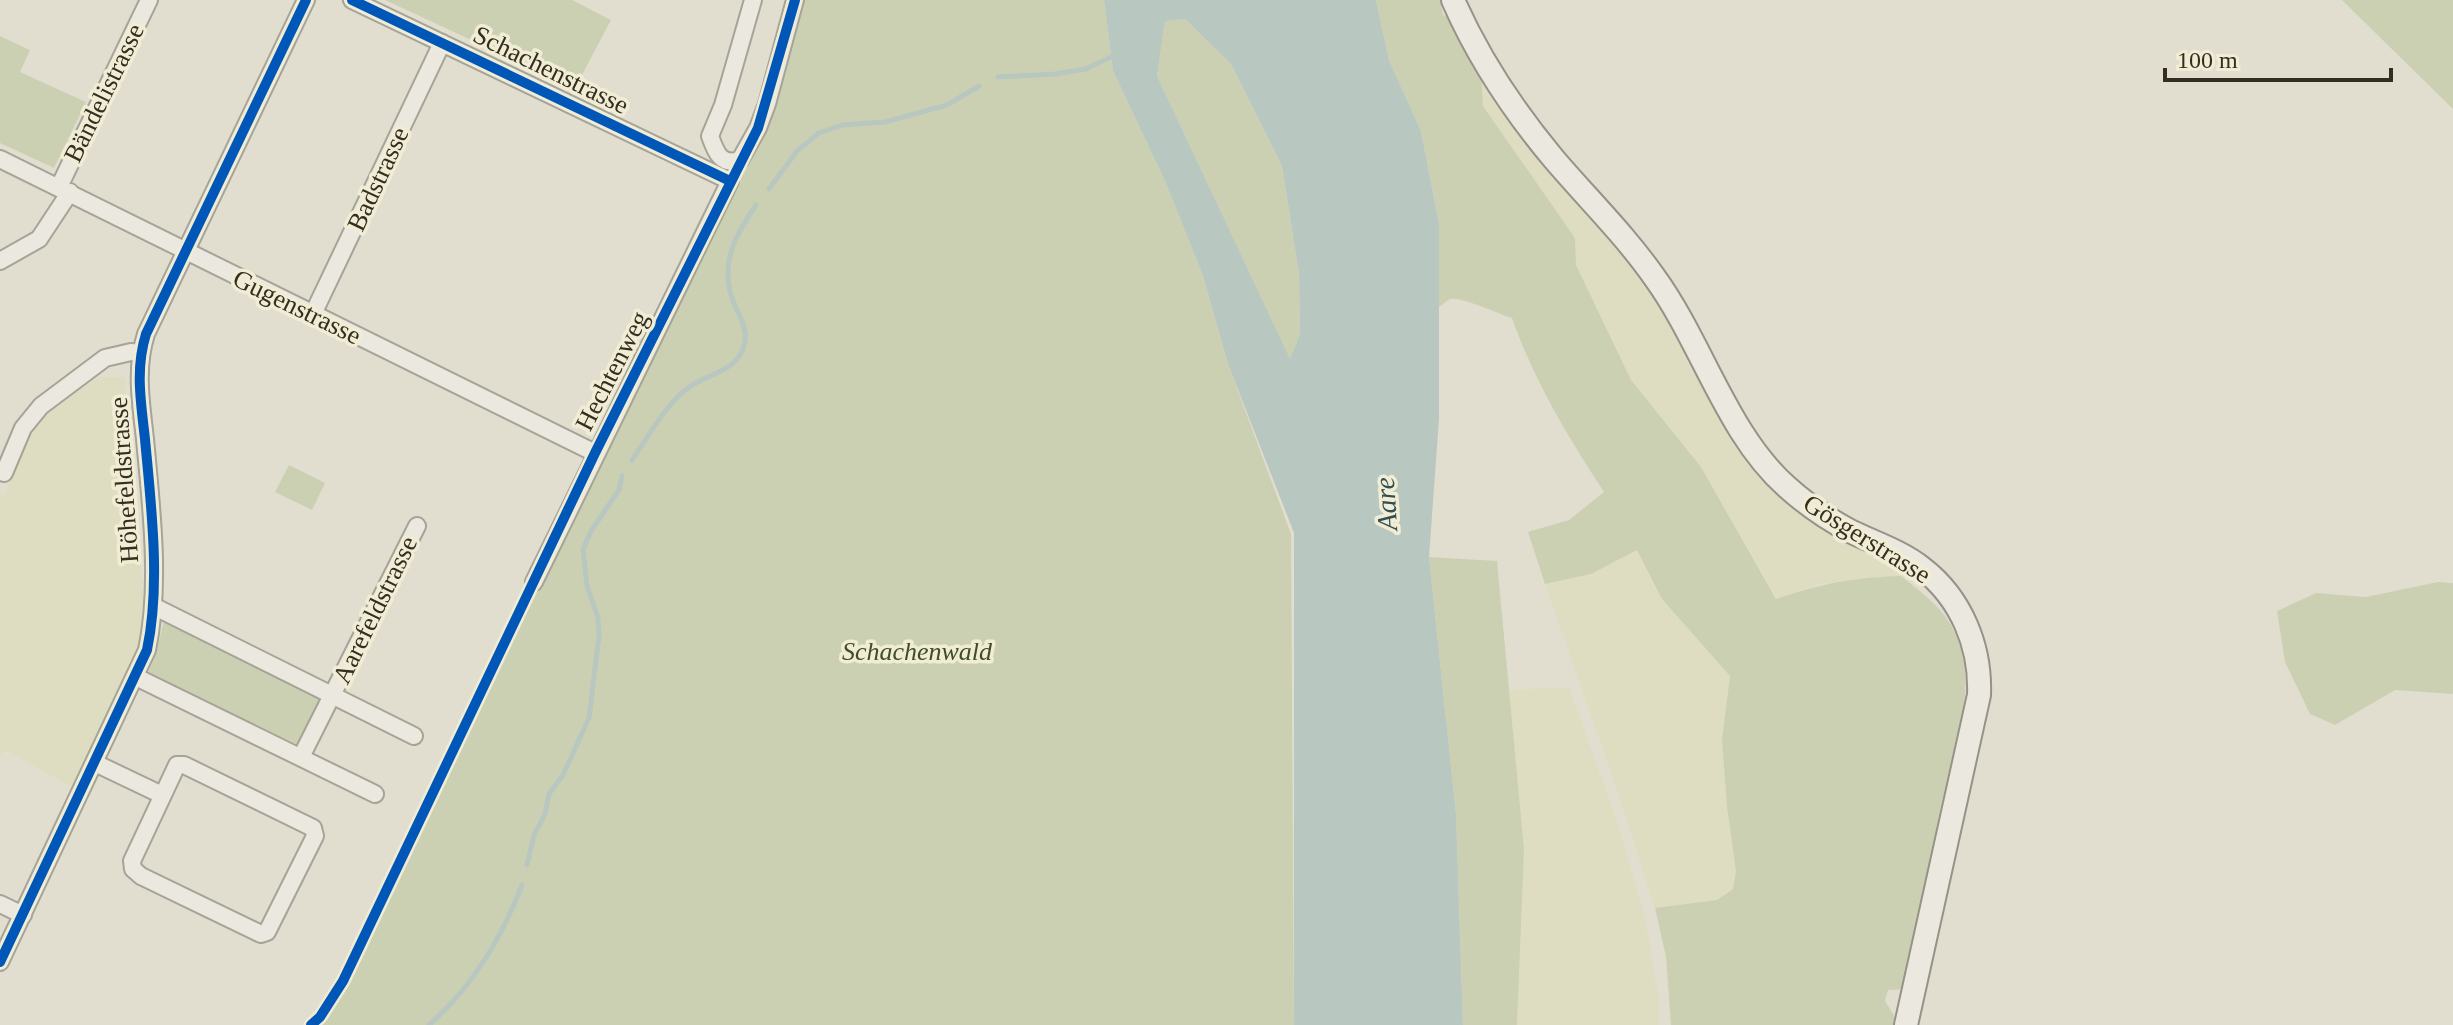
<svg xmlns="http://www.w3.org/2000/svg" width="2453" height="1025" font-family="Georgia,serif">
  <rect width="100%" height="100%" fill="#e1decf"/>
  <!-- farmland -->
  <g fill="#dfddc1">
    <polygon points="1481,68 1664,301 1738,445 1782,500 1901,576 1870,577 1818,584 1777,599 1701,467 1631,380 1576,265 1575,238 1483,106"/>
    <polygon points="99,377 125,377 144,601 142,645 74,788 4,750 0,757 0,492 5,494 25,442 46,411"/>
    <polygon points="1637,550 1662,599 1730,676 1722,740 1727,807 1736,871 1733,889 1717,900 1655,908 1614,781 1545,584 1591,574"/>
    <polygon points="1569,687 1617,821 1645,917 1659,1001 1658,1025 1517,1025 1524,850 1509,690"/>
  </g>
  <!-- green -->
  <g fill="#ccd0b3">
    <polygon points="385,0 572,0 611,20 575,88"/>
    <polygon points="795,0 1104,0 1113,71 1165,181 1203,276 1228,364 1291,534 1294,1025 311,1025 320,1017 343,981 740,160"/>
    <path d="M1376 0H1440L1443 15 1449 17 1481 68 1483 106 1575 238 1576 265 1631 380 1701 467 1776 599C1820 584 1854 577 1901 576 1921 592 1944 608 1955 633 1983 693 1947 765 1937 825 1934 839 1936 854 1934 868 1927 909 1917 949 1908 989L1888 990 1885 1001 1900 1025H1671L1666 957 1655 908 1717 900 1733 889 1736 871 1727 807 1722 740 1730 676 1662 599 1637 550 1591 574 1545 584 1528 532 1569 520 1604 492C1568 437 1534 381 1512 318 1499 314 1461 296 1450 299 1446 301 1443 304 1439 307V224L1421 131 1389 60Z"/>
    <polygon points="2342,0 2453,0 2453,109"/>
    <polygon points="1185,19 1231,64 1282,166 1299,274 1300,334 1290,360 1157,76 1165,20"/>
    <polygon points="0,36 30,50 20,72 86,102 54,168 0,143"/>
    <polygon points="289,465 325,483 312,510 275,492"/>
    <polygon points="1429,557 1497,561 1524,850 1517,1025 1463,1025 1456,814"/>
    <polygon points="2438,582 2453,583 2453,694 2395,690 2335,725 2310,714 2285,662 2277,611 2316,593 2366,597"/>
    <polygon points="165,617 326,697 301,746 146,677 156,653"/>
  </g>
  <!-- water -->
  <path fill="#b8c7c0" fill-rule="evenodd" d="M1104 0H1376L1389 60 1421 131 1439 224V419L1429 557 1456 814 1463 1025H1294V533L1228 364 1203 276 1165 181 1113 71ZM1185 19 1231 64 1282 166 1299 274 1300 334 1290 359 1157 76 1165 21Z"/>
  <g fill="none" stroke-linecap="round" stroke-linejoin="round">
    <!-- stream -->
    <g stroke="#b8c7c0" stroke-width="5">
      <polyline points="998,77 1055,74 1086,69 1117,54"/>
      <polyline points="769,189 797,151 819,133 842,125 885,122 947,105 979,86"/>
      <path d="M632 460C648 437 670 397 694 384 712 373 734 371 743 349 752 328 734 311 730 291 722 257 738 232 756 205"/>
      <polyline points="527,865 534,835 545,814 549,794 563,775 589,718 599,636 598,618 587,586 583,549 591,531 619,490 622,476"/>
      <path d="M429 1025C473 986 501 939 522 885"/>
    </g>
    <defs>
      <g id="street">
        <polyline points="352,0 730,181 534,582"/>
        <path d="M753 0 723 105 710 136C716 153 721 166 740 160L758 128 767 104 795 0"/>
        <polyline points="0,159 595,453"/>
        <polyline points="59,187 149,0"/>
        <polyline points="0,261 39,239 70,192"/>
        <polyline points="313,314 442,43"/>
        <polyline points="4,473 23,428 41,406 105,358 131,352 140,353"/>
        <polyline points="153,606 414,736"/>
        <polyline points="136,677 375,794"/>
        <polyline points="301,757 417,526"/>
        <polyline points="95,763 162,795"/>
        <polygon points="177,765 184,765 313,828 315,836 267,932 261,934 141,876 133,869 132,861"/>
        <polyline points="0,904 23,915"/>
        <path d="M0 962 147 650C161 584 151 505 145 439 141 403 135 369 146 334L306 0"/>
      </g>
      <path id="secondary" d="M1453 0C1478 57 1513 110 1553 158 1587 198 1625 235 1655 278 1702 343 1727 434 1787 487 1807 505 1829 520 1852 532 1875 543 1902 552 1922 568 1961 598 1981 646 1979 695L1906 1025"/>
    </defs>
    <!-- street casing -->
    <use href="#street" stroke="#a6a397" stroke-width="20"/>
    <!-- secondary casing -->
    <use href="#secondary" stroke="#969287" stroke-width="26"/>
    <!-- street -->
    <use href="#street" stroke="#eae8df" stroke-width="16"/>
    <!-- secondary -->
    <use href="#secondary" stroke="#eae8df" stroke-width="22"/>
    <defs>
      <g id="cycleway">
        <polyline points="352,0 730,181"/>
        <path d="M0 962 147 650C161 584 151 505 145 439 141 403 135 369 146 334L306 0"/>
        <polyline points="311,1025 320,1017 343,981 595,453 758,128 795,0"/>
      </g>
    </defs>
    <!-- cycleway casing -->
    <use href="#cycleway" stroke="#f1edd5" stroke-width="15"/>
    <!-- cycleway -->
    <use href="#cycleway" stroke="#0057b8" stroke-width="10"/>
  </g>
  <g text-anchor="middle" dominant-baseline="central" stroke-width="7" stroke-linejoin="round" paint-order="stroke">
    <!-- street labels -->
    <g font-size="26" fill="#342d20" stroke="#f1edd5">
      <text transform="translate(551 70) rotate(26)">Schachenstrasse</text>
      <text transform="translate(104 93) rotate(-64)">Bändelistrasse</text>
      <text transform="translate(378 179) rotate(-65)">Badstrasse</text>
      <text transform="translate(297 307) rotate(26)">Gugenstrasse</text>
      <text transform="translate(612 371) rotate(-63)">Hechtenweg</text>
      <text transform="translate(124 480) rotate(-94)">Höhefeldstrasse</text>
      <text transform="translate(1867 539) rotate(32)">Gösgerstrasse</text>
      <text transform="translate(375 610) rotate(-64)">Aarefeldstrasse</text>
    </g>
    <!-- park labels -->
    <g font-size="26" font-style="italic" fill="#3f4e29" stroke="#f1edd5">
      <text x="917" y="651">Schachenwald</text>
    </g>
    <!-- water labels -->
    <g font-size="28" font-style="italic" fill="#314f52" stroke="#f1edd5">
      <text transform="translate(1386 504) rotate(-94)">Aare</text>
    </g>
  </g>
  <!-- scale -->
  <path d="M2165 68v12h226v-12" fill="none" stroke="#342d20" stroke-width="4"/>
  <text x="2177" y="68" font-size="24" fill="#342d20" stroke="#f1edd5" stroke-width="6" paint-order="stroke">100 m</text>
</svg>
